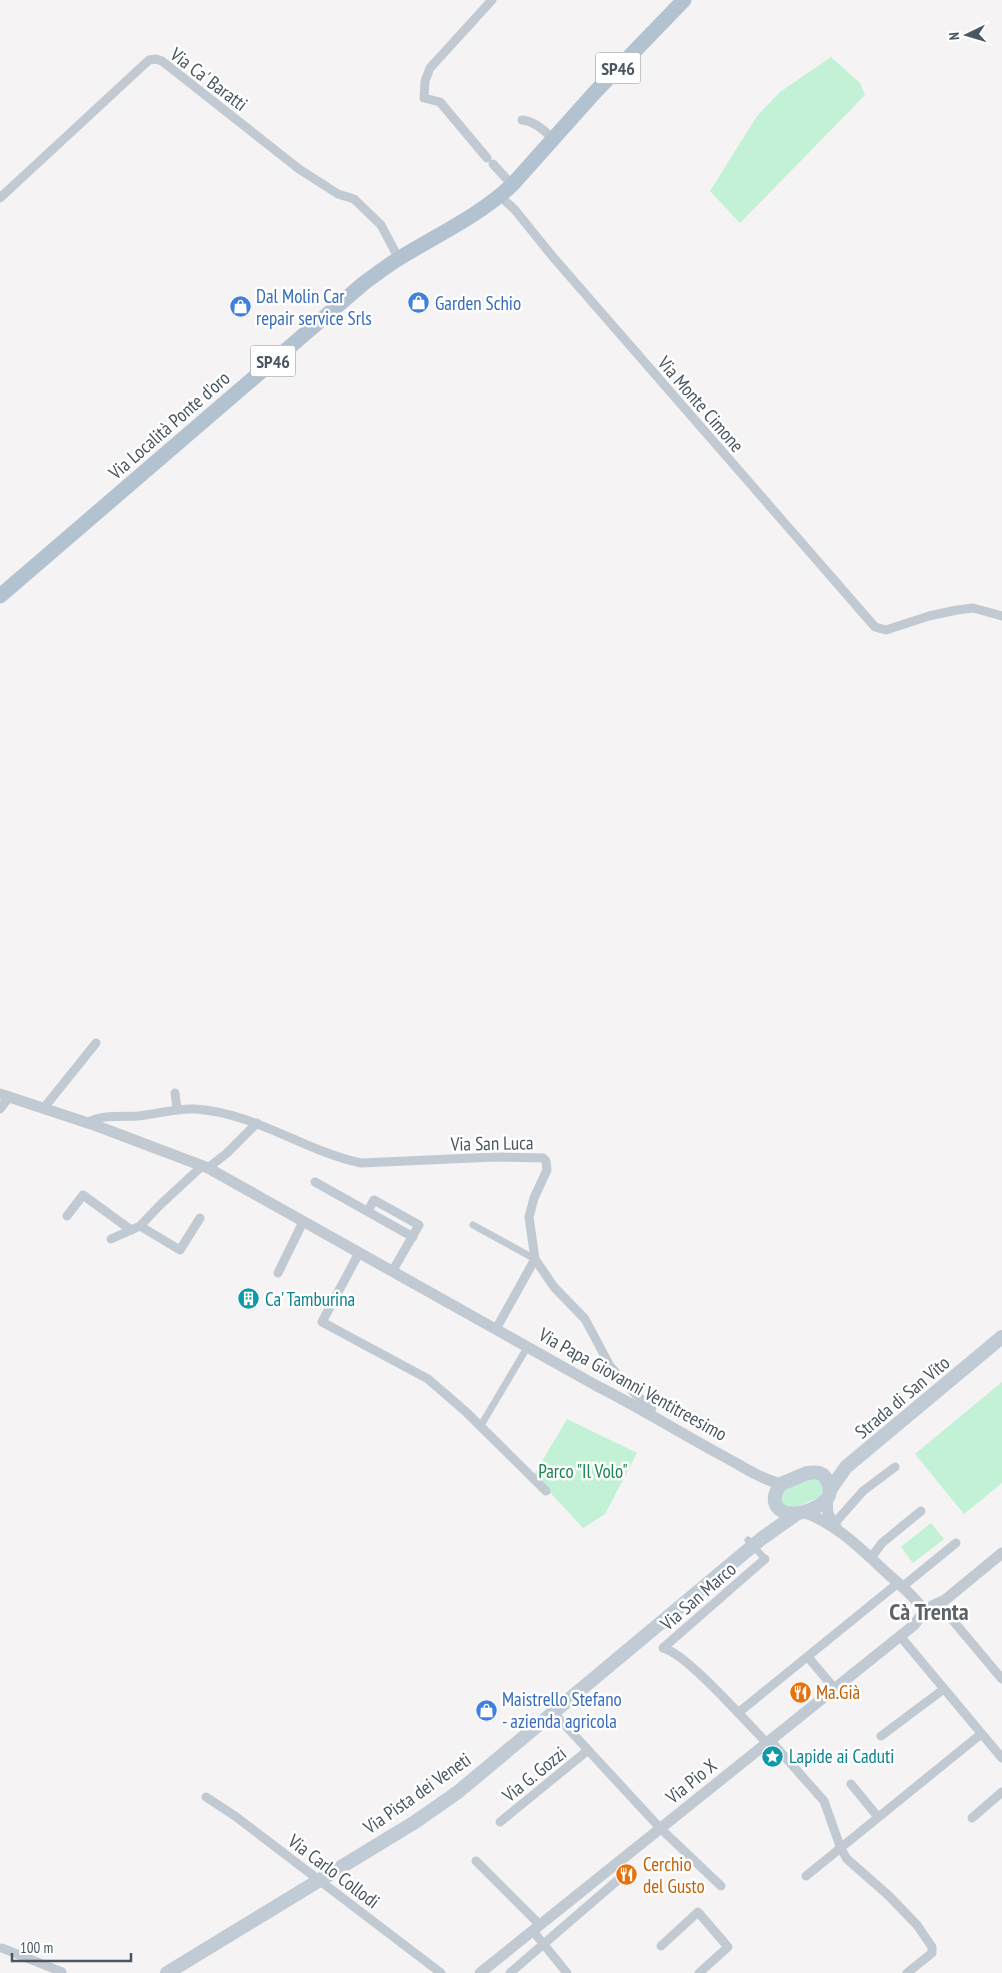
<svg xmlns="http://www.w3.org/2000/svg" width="1002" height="1973" font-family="'PT Sans Narrow',sans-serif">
  <rect width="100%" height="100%" fill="#f5f3f3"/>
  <!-- green -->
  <g fill="#c3f1d5">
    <polygon points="831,57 860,83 865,95 740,223 710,191 757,116 780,92"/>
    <polygon points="1002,1382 1002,1483 964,1514 915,1454"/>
    <polygon points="567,1419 637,1453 605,1514 583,1528 534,1475"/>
    <path d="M809 1479C817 1478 822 1482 823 1490L820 1497 794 1508 783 1505 781 1494 783 1490Z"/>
    <polygon points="931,1523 944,1539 913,1563 901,1547"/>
  </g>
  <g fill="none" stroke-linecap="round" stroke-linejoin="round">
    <!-- pedestrian -->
    <g stroke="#c1cad2" stroke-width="7">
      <polyline points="473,1225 535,1259"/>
      <polyline points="480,1427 528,1346"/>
      <polyline points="748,1540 765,1559"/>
    </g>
    <!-- minor -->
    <g stroke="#c1cad2" stroke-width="9">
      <path d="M522 120C535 121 544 131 554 139"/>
      <polyline points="487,158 440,102 424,98 425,81 430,68 492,0"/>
      <polyline points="493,164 512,185"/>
      <polyline points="500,196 515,210 553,257 875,627 886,630 929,616 957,610 973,608 1002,616"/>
      <polyline points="0,198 149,60 156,59 162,61 299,169 338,194 354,199 381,225 399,259"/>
      <polyline points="175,1093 177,1109"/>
      <polyline points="0,1109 9,1097"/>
      <polyline points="43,1109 96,1043"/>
      <path d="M87 1123C100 1114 123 1117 138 1116 158 1114 175 1108 195 1109 256 1113 304 1151 361 1163L495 1157 543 1158 546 1161 547 1170 534 1198 529 1217 535 1259 554 1287 585 1319 610 1366 636 1395 652 1407 650 1413"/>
      <polyline points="208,1168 227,1153 257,1123"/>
      <polyline points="315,1182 413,1237"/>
      <polyline points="368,1211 374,1200 419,1225 393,1270"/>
      <polyline points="67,1216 83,1195 131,1230"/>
      <polyline points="140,1226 180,1250 200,1218"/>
      <polyline points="111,1239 140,1226 160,1205 202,1166"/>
      <polyline points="359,1253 322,1322 428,1379 465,1411 546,1491"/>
      <polyline points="278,1273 303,1222"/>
      <polyline points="496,1329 535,1259"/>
      <polyline points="834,1524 863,1491 895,1467"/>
      <polyline points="871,1558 882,1543 921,1511"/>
      <path d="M765 1559 663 1648C686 1653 746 1722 766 1742"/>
      <polyline points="902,1587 956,1543"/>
      <polyline points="939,1604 1002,1679"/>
      <polyline points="900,1636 1002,1758"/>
      <polyline points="808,1657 834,1688"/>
      <polyline points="552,1711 660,1828 721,1886"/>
      <polyline points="738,1713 898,1583"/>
      <polyline points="881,1736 944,1689"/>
      <polyline points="770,1740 824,1801 841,1849 847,1859 888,1895 917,1925 932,1947 932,1953 907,1973"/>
      <polyline points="851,1784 878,1817"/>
      <polyline points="206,1797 235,1816 441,1973"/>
      <polyline points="972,1818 1002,1792"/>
      <polyline points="500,1822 587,1751"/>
      <polyline points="476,1861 540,1925"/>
      <polyline points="806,1876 981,1734"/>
      <polyline points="533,1931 567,1973"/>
      <polyline points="661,1946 698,1912 728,1947 699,1973"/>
      <polyline points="2,1948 62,1972"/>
      <polyline points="510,1973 619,1879"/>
    </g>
    <!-- tertiary -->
    <g stroke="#c1cad2" stroke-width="11">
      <path d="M0 1094 97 1126 208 1168 597 1386C641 1408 682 1434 725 1457 743 1467 761 1479 781 1484"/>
      <polyline points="827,1499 828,1514 836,1527"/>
      <path d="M803 1512C836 1523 863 1551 888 1574 899 1584 910 1593 919 1604"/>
      <polyline points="932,1606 945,1600 1002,1553"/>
      <polyline points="480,1973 914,1625 922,1614"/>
    </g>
    <!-- secondary -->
    <g stroke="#c1cbd6" stroke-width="14">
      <path d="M807 1473C811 1473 815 1472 819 1473 828 1476 833 1491 827 1499 818 1510 785 1522 776 1505 773 1498 776 1490 781 1484Z"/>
      <polyline points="830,1490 846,1467 1002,1337"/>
      <polyline points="167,1973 415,1822 458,1792 761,1539 795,1515"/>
    </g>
    <!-- primary -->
    <path stroke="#b3c2d1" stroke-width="15" d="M0 596 364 283C375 275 387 266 398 259 437 235 479 216 512 185L596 91 684 0"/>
  </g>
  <!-- icons -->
  <defs>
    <symbol id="shop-disc" viewBox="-11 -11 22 22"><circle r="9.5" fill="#3f7fe0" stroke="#fff"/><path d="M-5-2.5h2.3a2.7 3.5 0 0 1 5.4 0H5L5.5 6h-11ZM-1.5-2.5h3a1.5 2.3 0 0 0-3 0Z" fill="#fff"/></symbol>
    <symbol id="building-disc" viewBox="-11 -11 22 22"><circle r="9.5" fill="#0f9aa8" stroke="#fff"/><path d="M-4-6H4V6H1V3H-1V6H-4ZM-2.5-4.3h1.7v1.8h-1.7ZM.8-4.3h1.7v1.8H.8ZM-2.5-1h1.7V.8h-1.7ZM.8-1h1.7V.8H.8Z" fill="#fff"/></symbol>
    <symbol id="restaurant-disc" viewBox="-11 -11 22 22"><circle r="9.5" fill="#e8710a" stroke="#fff"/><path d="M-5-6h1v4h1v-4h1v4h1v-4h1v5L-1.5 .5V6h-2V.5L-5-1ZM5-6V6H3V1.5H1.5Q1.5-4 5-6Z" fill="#fff"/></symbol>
    <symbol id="sight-disc" viewBox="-11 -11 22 22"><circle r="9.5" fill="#0f9aa8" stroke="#fff"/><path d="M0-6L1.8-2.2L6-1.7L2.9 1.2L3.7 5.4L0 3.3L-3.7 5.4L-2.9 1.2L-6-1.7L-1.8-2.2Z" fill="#fff"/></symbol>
  </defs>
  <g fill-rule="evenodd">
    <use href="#shop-disc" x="406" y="290" width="25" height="25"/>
    <use href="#shop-disc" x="228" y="294" width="25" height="25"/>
    <use href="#building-disc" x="236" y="1286" width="25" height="25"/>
    <use href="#restaurant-disc" x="788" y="1680" width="25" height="25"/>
    <use href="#shop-disc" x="474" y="1698" width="25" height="25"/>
    <use href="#sight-disc" x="760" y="1744" width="25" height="25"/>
    <use href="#restaurant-disc" x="614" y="1862" width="25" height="25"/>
  </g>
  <g text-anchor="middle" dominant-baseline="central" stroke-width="5" stroke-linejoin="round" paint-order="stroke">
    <!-- shield labels -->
    <g fill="#fff" stroke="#808990" stroke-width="1">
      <rect x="595.5" y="52.5" width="45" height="31" rx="4"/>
      <rect x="250.5" y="345.5" width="45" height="31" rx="4"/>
    </g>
    <g font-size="18" font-weight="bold" fill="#4a5661">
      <text x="618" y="68">SP46</text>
      <text x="273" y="361">SP46</text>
    </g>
    <!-- street labels -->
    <g font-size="19" fill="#4a5661" stroke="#fff">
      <text transform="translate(209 79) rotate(37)">Via Ca' Baratti</text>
      <text transform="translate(701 404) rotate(49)">Via Monte Cimone</text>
      <text transform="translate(169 425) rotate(-41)">Via Località Ponte d'oro</text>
      <text transform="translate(492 1143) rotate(-1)">Via San Luca</text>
      <text transform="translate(633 1384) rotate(29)">Via Papa Giovanni Ventitreesimo</text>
      <text transform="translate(902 1397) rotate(-40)">Strada di San Vito</text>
      <text transform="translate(698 1596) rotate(-41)">Via San Marco</text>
      <text transform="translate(534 1774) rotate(-39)">Via G. Gozzi</text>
      <text transform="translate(691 1781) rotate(-39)">Via Pio X</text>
      <text transform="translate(417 1793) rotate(-35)">Via Pista dei Veneti</text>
      <text transform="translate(334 1871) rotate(37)">Via Carlo Collodi</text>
    </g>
    <!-- shop labels -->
    <g font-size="19" fill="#366cbe" stroke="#fff" text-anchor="start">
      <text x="256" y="296">Dal Molin Car<tspan x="256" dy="22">repair service Srls</tspan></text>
      <text x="435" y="303">Garden Schio</text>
      <text x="502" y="1699">Maistrello Stefano<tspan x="502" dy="22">- azienda agricola</tspan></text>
    </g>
    <!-- culture labels -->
    <g font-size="19" fill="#0d838f" stroke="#fff" text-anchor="start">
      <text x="265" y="1299">Ca' Tamburina</text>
      <text x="789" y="1756">Lapide ai Caduti</text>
    </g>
    <!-- park labels -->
    <g font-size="19" fill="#17864f" stroke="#fff">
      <text x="583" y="1471">Parco "Il Volo"</text>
    </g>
    <!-- food labels -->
    <g font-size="19" fill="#c56008" stroke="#fff" text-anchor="start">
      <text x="816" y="1692">Ma.Già</text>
      <text x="643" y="1864">Cerchio<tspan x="643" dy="22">del Gusto</tspan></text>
    </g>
    <!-- district labels -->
    <g font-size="24" font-weight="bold" fill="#5f6368" stroke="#fff">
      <text x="929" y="1611">Cà Trenta</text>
    </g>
  </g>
  <!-- north arrow -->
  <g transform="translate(967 35) rotate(265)" stroke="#ffffff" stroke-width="4" paint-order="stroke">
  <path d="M0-4L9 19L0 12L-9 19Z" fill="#4a5661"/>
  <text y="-8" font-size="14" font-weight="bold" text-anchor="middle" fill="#4a5661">N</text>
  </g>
  <!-- scale -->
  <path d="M12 1953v8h119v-8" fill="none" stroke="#4a5661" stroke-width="2.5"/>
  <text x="20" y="1953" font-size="15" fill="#4a5661" stroke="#ffffff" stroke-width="4" paint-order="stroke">100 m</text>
</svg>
